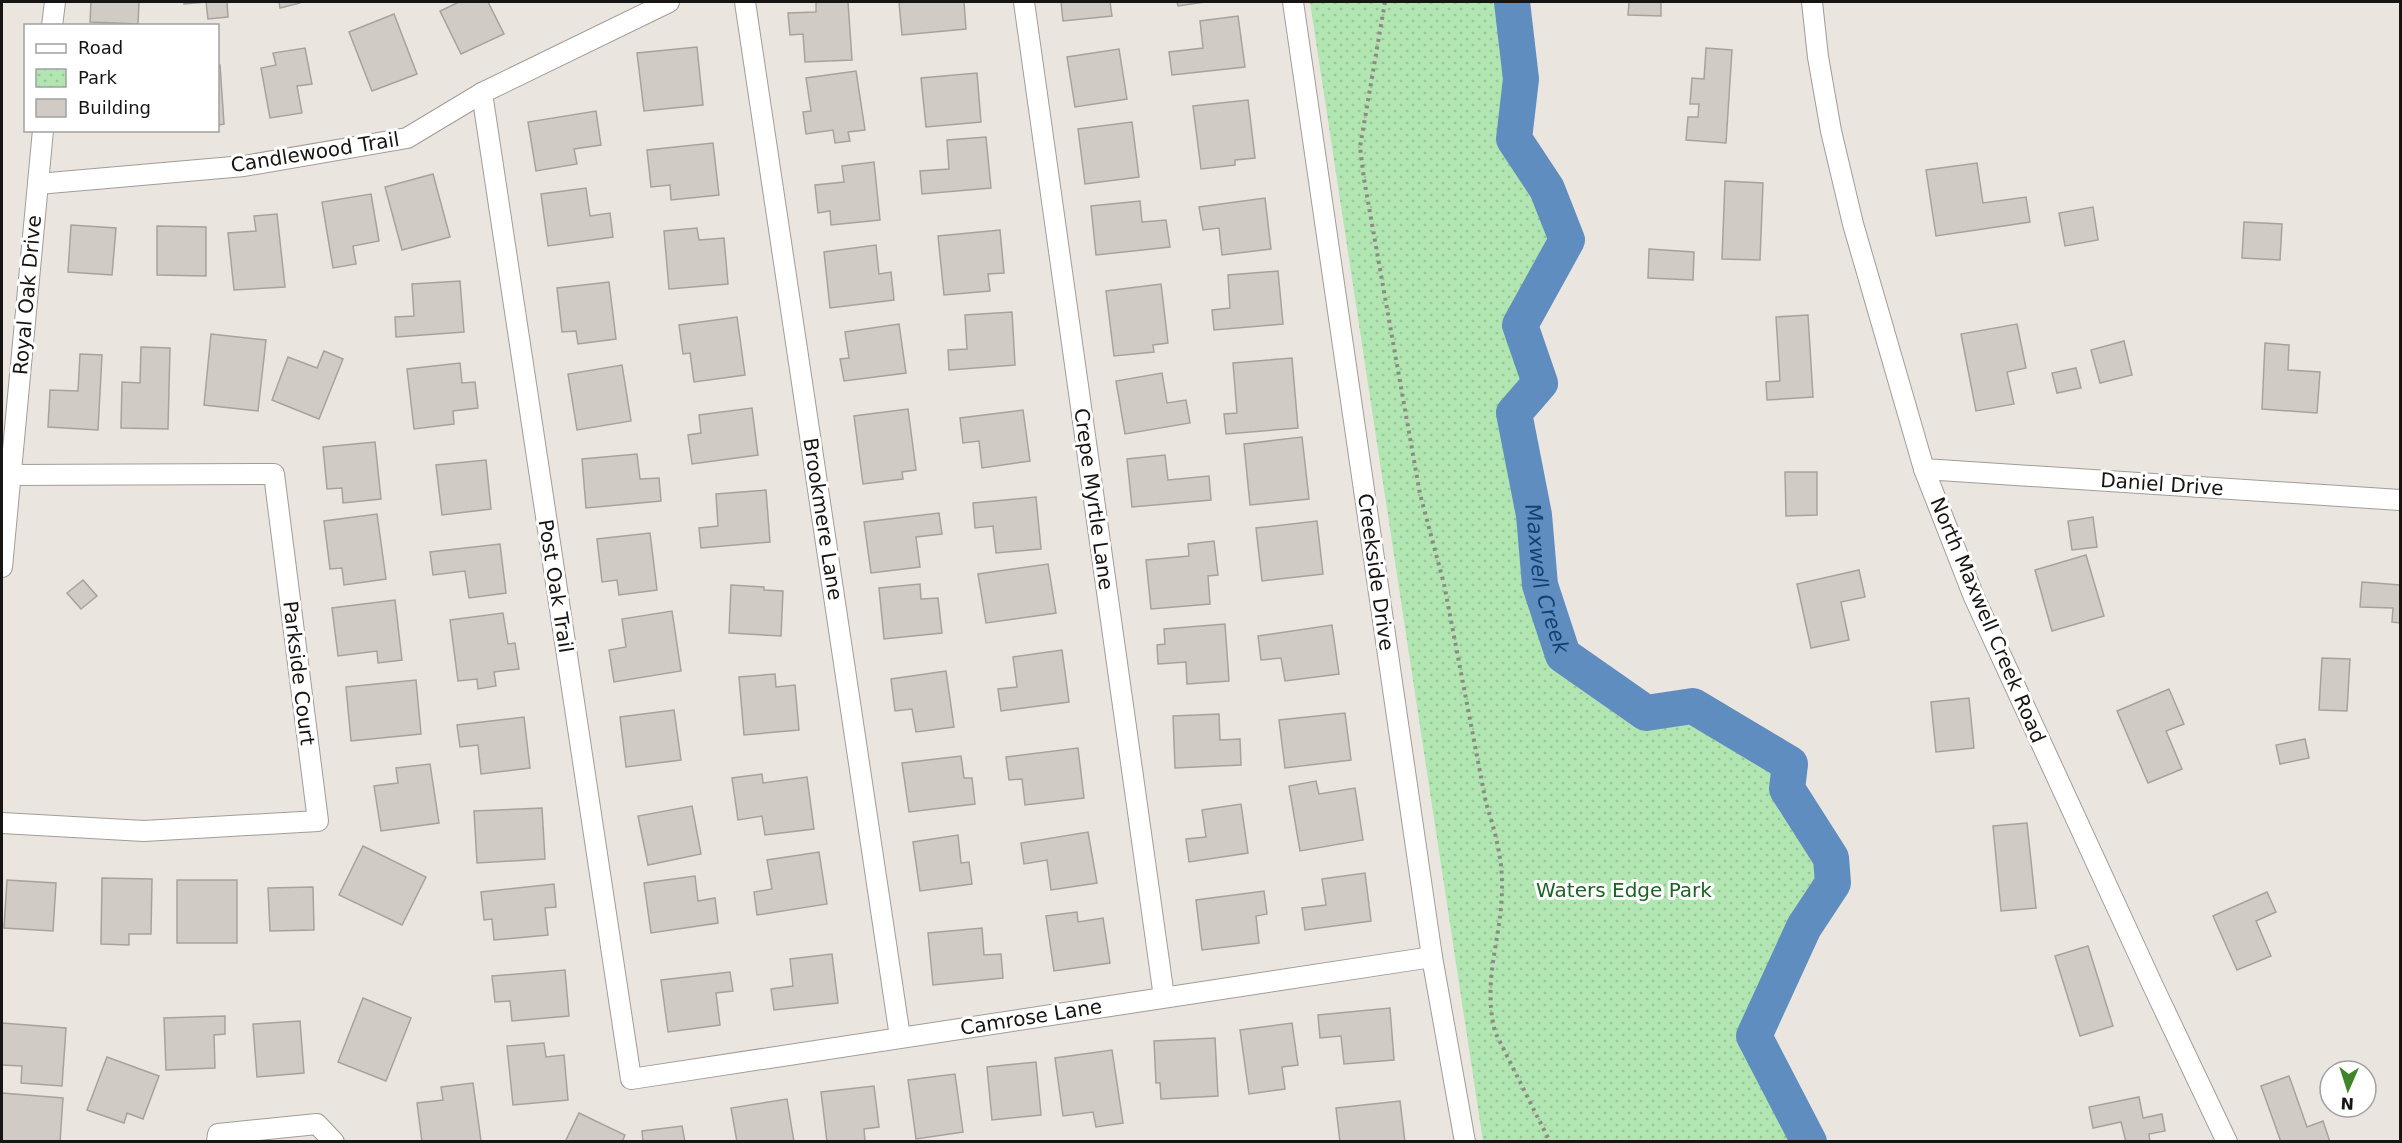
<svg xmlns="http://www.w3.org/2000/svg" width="2402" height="1143" font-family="'DejaVu Sans',sans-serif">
  <defs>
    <pattern id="park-dots" width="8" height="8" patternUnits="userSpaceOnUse" patternTransform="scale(1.5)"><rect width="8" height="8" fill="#b1e5b1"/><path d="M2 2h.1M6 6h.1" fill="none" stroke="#98c497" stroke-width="1.8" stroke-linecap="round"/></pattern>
  </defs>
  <rect width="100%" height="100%" fill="#ebe5e0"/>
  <!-- park -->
  <polygon fill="url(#park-dots)" points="1310,2 1512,2 1521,79 1514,139 1547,189 1567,240 1520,325 1540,383 1514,413 1534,515 1540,585 1563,655 1646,713 1693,706 1790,764 1787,789 1831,858 1833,883 1804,927 1754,1036 1810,1141 1483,1141"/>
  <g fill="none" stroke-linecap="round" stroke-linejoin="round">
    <!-- river -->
    <path stroke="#608dbf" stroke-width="36" id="s1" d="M1512 2 1521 79 1514 139 1547 189 1567 240 1520 325 1540 383 1514 413 1534 515 1540 585 1563 655 1646 713 1693 706 1790 764 1787 789 1831 858 1833 883 1804 927 1754 1036 1809 1142"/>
  </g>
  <!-- building -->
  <g fill="#d1cbc6" stroke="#a8a29d" stroke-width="1.5">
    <polygon points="91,2 139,2 138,24 90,22"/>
    <polygon points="184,2 227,2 228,17 208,19 206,2 184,4"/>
    <polygon points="279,2 300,2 300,3 280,8"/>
    <polygon points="459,2 488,2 504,34 461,54 440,11"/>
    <polygon points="816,2 848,2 852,60 805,62 803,34 790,35 788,13 816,12"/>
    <polygon points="899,2 964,2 966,29 902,35"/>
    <polygon points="1061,2 1110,2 1112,16 1063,21"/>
    <polygon points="1177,2 1205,2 1178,6"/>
    <polygon points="1629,2 1661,2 1661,16 1628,15"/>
    <polygon points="394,14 417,74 372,91 349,32"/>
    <polygon points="1238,16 1245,67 1172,75 1169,52 1203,48 1200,21"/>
    <polygon points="697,47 703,105 644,111 637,53"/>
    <polygon points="305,48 312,84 297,86 302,113 270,118 261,68 276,65 273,53"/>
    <polygon points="1706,48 1732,50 1726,143 1686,140 1688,117 1698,117 1699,104 1690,104 1692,78 1704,79"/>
    <polygon points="1119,49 1127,99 1075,107 1067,57"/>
    <polygon points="218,65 220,65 224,124 218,125"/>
    <polygon points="856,71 865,130 848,132 850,141 835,143 833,130 806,134 803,112 811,111 806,78"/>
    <polygon points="977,73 981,122 926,127 921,78"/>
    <polygon points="1248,100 1255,158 1235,160 1235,165 1201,169 1193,106"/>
    <polygon points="596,111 601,145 574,149 577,164 536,171 528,122"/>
    <polygon points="1132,122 1139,177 1085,184 1078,129"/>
    <polygon points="986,137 991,188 922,194 920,171 949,169 947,140"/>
    <polygon points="713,143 719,195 671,200 670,185 651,187 647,150"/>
    <polygon points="874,162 880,220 831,225 830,211 818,213 815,185 844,182 842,166"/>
    <polygon points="1977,163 1983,203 2026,197 2030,222 1936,236 1926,170"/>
    <polygon points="433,174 450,237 402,250 385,187"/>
    <polygon points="1725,181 1763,183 1760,260 1722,259"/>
    <polygon points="586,188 590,216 610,213 613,237 548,246 541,194"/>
    <polygon points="371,194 379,241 353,246 356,264 333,268 322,202"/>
    <polygon points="1265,198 1271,249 1222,255 1219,228 1203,230 1199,207"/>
    <polygon points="1140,201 1142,222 1166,220 1170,247 1096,255 1091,206"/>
    <polygon points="2093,207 2098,240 2065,246 2059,213"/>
    <polygon points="277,214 285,287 234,290 228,233 256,231 254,216"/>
    <polygon points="2244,222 2282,224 2280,260 2242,258"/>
    <polygon points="71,225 116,228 112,275 68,272"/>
    <polygon points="157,226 206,227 206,276 157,275"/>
    <polygon points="697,228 699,240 724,238 728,284 669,289 664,231"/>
    <polygon points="1000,230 1004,273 988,274 990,291 944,295 938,236"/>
    <polygon points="876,245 879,274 891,272 894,300 830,308 824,252"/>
    <polygon points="1649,249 1694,252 1693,280 1648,278"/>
    <polygon points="1278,271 1283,324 1214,330 1212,310 1230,308 1228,275"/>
    <polygon points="460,281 464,332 396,337 395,317 414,316 412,284"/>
    <polygon points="609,282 616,339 578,344 576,331 562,332 557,288"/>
    <polygon points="1161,284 1168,343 1153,345 1154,352 1114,356 1106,291"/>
    <polygon points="1012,312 1015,365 949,370 948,350 967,349 965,315"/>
    <polygon points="1808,315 1813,397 1767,400 1766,382 1780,381 1776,317"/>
    <polygon points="737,317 745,375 694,382 690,353 683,354 679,325"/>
    <polygon points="899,324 906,373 844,381 840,359 849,358 845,332"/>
    <polygon points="2017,324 2026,368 2007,372 2014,404 1976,411 1961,334"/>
    <polygon points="211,334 266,340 258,411 204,405"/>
    <polygon points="2124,341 2132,375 2100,383 2091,350"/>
    <polygon points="2265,343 2289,345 2288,370 2320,372 2317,413 2262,409"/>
    <polygon points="141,347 170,348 168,429 121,428 122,382 140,383"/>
    <polygon points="324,351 343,359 319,419 272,400 288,357 317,368"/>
    <polygon points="80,354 102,355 98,430 48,427 50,390 78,391"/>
    <polygon points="1292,358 1298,428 1226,434 1224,414 1237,413 1233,363"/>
    <polygon points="460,363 462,383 475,382 478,408 453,411 454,424 414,429 407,369"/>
    <polygon points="622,365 631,421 577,430 568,374"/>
    <polygon points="2076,368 2081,388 2057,393 2052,373"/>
    <polygon points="1162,373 1167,403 1186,400 1190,423 1125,434 1116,381"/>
    <polygon points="752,408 758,455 692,464 688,435 701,433 699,415"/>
    <polygon points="908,409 916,470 902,472 903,479 863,484 854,416"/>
    <polygon points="1023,410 1030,461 982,468 979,441 963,443 960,418"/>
    <polygon points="1302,437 1309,499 1250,505 1244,444"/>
    <polygon points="375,442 381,499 343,503 342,488 327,489 323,447"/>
    <polygon points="637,454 640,479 659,478 661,501 586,508 582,459"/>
    <polygon points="1165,455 1168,480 1209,476 1211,500 1132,507 1127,459"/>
    <polygon points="486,460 491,509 442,515 436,465"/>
    <polygon points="1785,472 1817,472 1817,515 1786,516"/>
    <polygon points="766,490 770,542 701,548 699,528 718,526 716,494"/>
    <polygon points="1036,497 1041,549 996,553 993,526 975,528 973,503"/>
    <polygon points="939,513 942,534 916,537 920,567 871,573 864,522"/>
    <polygon points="377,514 386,579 344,585 342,568 330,569 324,521"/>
    <polygon points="2093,517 2097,547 2072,550 2068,521"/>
    <polygon points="1317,521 1323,574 1262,581 1256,528"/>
    <polygon points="650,533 657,590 619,595 617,580 602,582 597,539"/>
    <polygon points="1214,541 1218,575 1208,576 1210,604 1151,609 1146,560 1189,556 1188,544"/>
    <polygon points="500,544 506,593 469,598 465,571 433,575 430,552"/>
    <polygon points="2086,555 2104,616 2052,631 2035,570"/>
    <polygon points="1048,564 1056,613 986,623 978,574"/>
    <polygon points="1859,570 1865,597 1841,602 1849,640 1811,648 1797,584"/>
    <polygon points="83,580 97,596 81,609 67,593"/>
    <polygon points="2362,582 2400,585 2400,623 2392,622 2393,608 2360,607"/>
    <polygon points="920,584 921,599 938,598 942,633 884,639 879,588"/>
    <polygon points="731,585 764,587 764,590 783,591 781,636 729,633"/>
    <polygon points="395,600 402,660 378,663 377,651 338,656 332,608"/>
    <polygon points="672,611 681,671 614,682 609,650 626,647 622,619"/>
    <polygon points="503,613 508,644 515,643 519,669 494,672 496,686 478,689 477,679 458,681 450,620"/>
    <polygon points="1225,624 1229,681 1187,684 1186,662 1158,664 1157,645 1165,644 1164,629"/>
    <polygon points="1332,625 1339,674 1285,681 1281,658 1261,660 1258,636"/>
    <polygon points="1062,650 1069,702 1001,711 998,689 1017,687 1013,657"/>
    <polygon points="2322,658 2350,659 2347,711 2319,710"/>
    <polygon points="946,671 954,727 916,732 912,709 895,711 891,679"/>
    <polygon points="775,674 776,687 795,685 799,730 744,735 739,677"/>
    <polygon points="416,680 421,734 351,741 346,687"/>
    <polygon points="2169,689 2184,724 2166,731 2182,769 2148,783 2117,711"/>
    <polygon points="1969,698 1974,748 1936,752 1931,702"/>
    <polygon points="674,710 681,760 626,767 620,717"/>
    <polygon points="1345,713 1351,760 1285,768 1279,720"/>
    <polygon points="1219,714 1220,740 1240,739 1241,765 1175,768 1173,716"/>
    <polygon points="524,717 530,768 481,774 478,745 460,747 457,725"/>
    <polygon points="2305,739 2309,758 2280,764 2276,745"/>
    <polygon points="1078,748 1084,798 1025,805 1022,779 1009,780 1006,757"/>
    <polygon points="961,756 964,778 972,778 975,804 909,812 902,763"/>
    <polygon points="430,764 439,823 381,831 374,786 398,783 396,768"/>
    <polygon points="762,774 763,783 807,777 814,829 765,835 762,816 738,820 732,778"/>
    <polygon points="1316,781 1319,794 1355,788 1363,840 1300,851 1289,786"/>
    <polygon points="1241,804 1248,853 1189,862 1186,839 1206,837 1202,810"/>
    <polygon points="692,806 701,854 648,865 638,816"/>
    <polygon points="542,808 545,859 477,863 474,811"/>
    <polygon points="2027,823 2036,908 2001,911 1993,826"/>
    <polygon points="1088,832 1097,883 1051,890 1047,860 1024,864 1021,843"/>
    <polygon points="958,835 961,863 969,862 972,884 920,891 913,842"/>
    <polygon points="363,846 426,877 402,925 339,895"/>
    <polygon points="819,852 827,904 757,915 754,892 772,889 767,860"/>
    <polygon points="1365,873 1371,921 1305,930 1302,908 1326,905 1322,879"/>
    <polygon points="695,876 698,901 715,898 718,923 651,933 644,883"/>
    <polygon points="102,878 152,879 151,934 129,934 129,945 101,944"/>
    <polygon points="7,880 56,883 53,931 4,928"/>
    <rect x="177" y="880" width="60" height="63"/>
    <polygon points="554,884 556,907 545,908 548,935 494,940 492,919 484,920 481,892"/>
    <polygon points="313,887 314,930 270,931 268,888"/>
    <polygon points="1264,891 1267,914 1256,916 1259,943 1202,950 1196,900"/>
    <polygon points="2267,892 2276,912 2256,921 2271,956 2237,970 2213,916"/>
    <polygon points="1077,912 1078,922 1103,918 1110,963 1054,971 1046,916"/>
    <polygon points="982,928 984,955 1001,954 1003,978 933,985 928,933"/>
    <polygon points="2088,946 2113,1026 2080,1036 2055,956"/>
    <polygon points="832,954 838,1003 774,1010 771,989 793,986 790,959"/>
    <polygon points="565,970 569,1016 512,1021 510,1001 495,1002 492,976"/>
    <polygon points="730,972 733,991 716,993 720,1025 668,1032 661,980"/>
    <polygon points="363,998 411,1018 386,1081 338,1062"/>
    <polygon points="1390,1008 1394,1060 1344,1064 1341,1036 1320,1038 1318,1015"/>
    <polygon points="225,1016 225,1034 214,1035 215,1068 166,1070 164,1018"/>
    <polygon points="300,1021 304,1073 257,1077 253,1024"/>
    <polygon points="2,1023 66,1028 62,1086 21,1083 22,1066 2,1065"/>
    <polygon points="1292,1023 1298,1065 1282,1067 1285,1089 1249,1094 1240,1030"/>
    <polygon points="1215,1038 1218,1096 1161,1099 1160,1083 1156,1083 1154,1041"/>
    <polygon points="544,1043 546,1057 564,1055 568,1100 513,1105 507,1046"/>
    <polygon points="1112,1050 1123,1123 1096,1127 1093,1112 1063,1116 1055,1058"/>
    <polygon points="107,1057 159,1076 143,1119 127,1113 124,1123 87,1110"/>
    <polygon points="1036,1062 1041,1115 992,1120 987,1067"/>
    <polygon points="955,1074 963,1132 916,1139 908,1080"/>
    <polygon points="2289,1076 2307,1127 2323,1121 2330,1142 2281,1142 2261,1086"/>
    <polygon points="473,1083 481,1141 422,1142 417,1103 443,1100 441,1087"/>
    <polygon points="874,1086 879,1127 864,1129 865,1142 827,1142 821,1092"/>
    <polygon points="2,1093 63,1098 60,1142 2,1142"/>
    <polygon points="2139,1097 2143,1118 2162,1114 2165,1131 2149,1134 2150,1142 2126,1142 2121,1122 2093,1128 2089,1107"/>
    <polygon points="787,1099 794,1142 737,1142 731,1108"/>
    <polygon points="1400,1101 1405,1142 1340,1142 1336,1108"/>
    <polygon points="579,1113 625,1135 622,1142 565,1142"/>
    <polygon points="682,1126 685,1142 643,1142 642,1131"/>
  </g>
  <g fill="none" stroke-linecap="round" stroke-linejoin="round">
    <defs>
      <g id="minor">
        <polyline points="745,2 900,1037"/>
        <polyline points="1024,2 1164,997"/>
        <polyline points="1293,2 1432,957 1465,1142"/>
        <polyline points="1812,2 1818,57 1831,131 1853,224 1924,469 1974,597 2153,986 2227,1142"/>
        <polyline points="52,26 55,2"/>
        <polyline points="482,93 631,1079 1432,957"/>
        <polyline points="38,184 244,166 407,138 482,93 669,2"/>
        <polyline points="1924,469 2400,500"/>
        <polyline points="2,567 43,130"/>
        <polyline points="2,823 144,831 318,821 274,474 10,475"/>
        <polyline points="217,1142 218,1134 317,1124 334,1142"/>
      </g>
    </defs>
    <!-- minor casing -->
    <use href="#minor" stroke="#a29c98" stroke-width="22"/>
    <!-- path -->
    <path stroke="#8d8985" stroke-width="4" stroke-dasharray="3 4.5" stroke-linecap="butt" d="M1385 2 1360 147 1364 179 1420 494 1444 584 1486 803C1495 831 1503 860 1502 890 1501 941 1482 979 1495 1032L1550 1142"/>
    <!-- minor -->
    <use href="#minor" stroke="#fff" stroke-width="20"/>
  </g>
  <g text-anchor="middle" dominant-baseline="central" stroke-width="6" stroke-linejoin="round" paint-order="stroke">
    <!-- street labels -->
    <g font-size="20" fill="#171513" stroke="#fff">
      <text transform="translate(315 152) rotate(-9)">Candlewood Trail</text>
      <text transform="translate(27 295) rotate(-85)">Royal Oak Drive</text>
      <text transform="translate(2162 484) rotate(4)">Daniel Drive</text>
      <text transform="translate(1094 499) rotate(82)">Crepe Myrtle Lane</text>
      <text transform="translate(823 519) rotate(81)">Brookmere Lane</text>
      <text transform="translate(1376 572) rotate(82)">Creekside Drive</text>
      <text transform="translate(556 586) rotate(81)">Post Oak Trail</text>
      <text transform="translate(1988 620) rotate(67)">North Maxwell Creek Road</text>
      <text transform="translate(299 673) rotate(83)">Parkside Court</text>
      <text transform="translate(1031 1017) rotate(-9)">Camrose Lane</text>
    </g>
    <!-- park labels -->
    <g font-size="20" fill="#1c6323" stroke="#fff">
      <text x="1624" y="890">Waters Edge Park</text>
    </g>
    <!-- water labels -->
    <g font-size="21" font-style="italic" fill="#114171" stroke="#fff">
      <text stroke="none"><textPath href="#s1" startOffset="620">Maxwell Creek</textPath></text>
    </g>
  </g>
  <!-- border -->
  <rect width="2402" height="1143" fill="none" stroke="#171513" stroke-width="6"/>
  <!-- legend -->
  <rect x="24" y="24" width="195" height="108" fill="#ffffff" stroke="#a2a1a1" stroke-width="1.5"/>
  <rect x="36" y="44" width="30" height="9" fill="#ffffff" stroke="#a2a1a1" stroke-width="1.5"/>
  <text x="78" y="54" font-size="18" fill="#171513">Road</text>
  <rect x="36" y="69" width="30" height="18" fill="url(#park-dots)" stroke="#a2a1a1" stroke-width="1.5"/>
  <text x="78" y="84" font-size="18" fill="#171513">Park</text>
  <rect x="36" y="99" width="30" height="18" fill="#d1cbc6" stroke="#a2a1a1" stroke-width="1.5"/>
  <text x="78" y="114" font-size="18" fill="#171513">Building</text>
  <!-- north arrow -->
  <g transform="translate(2348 1089) rotate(183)"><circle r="28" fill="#ffffff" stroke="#a2a1a1" stroke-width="1.5"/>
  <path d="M0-4.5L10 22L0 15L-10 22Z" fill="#40852a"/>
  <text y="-9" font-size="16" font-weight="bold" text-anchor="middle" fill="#171513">N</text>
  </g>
</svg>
